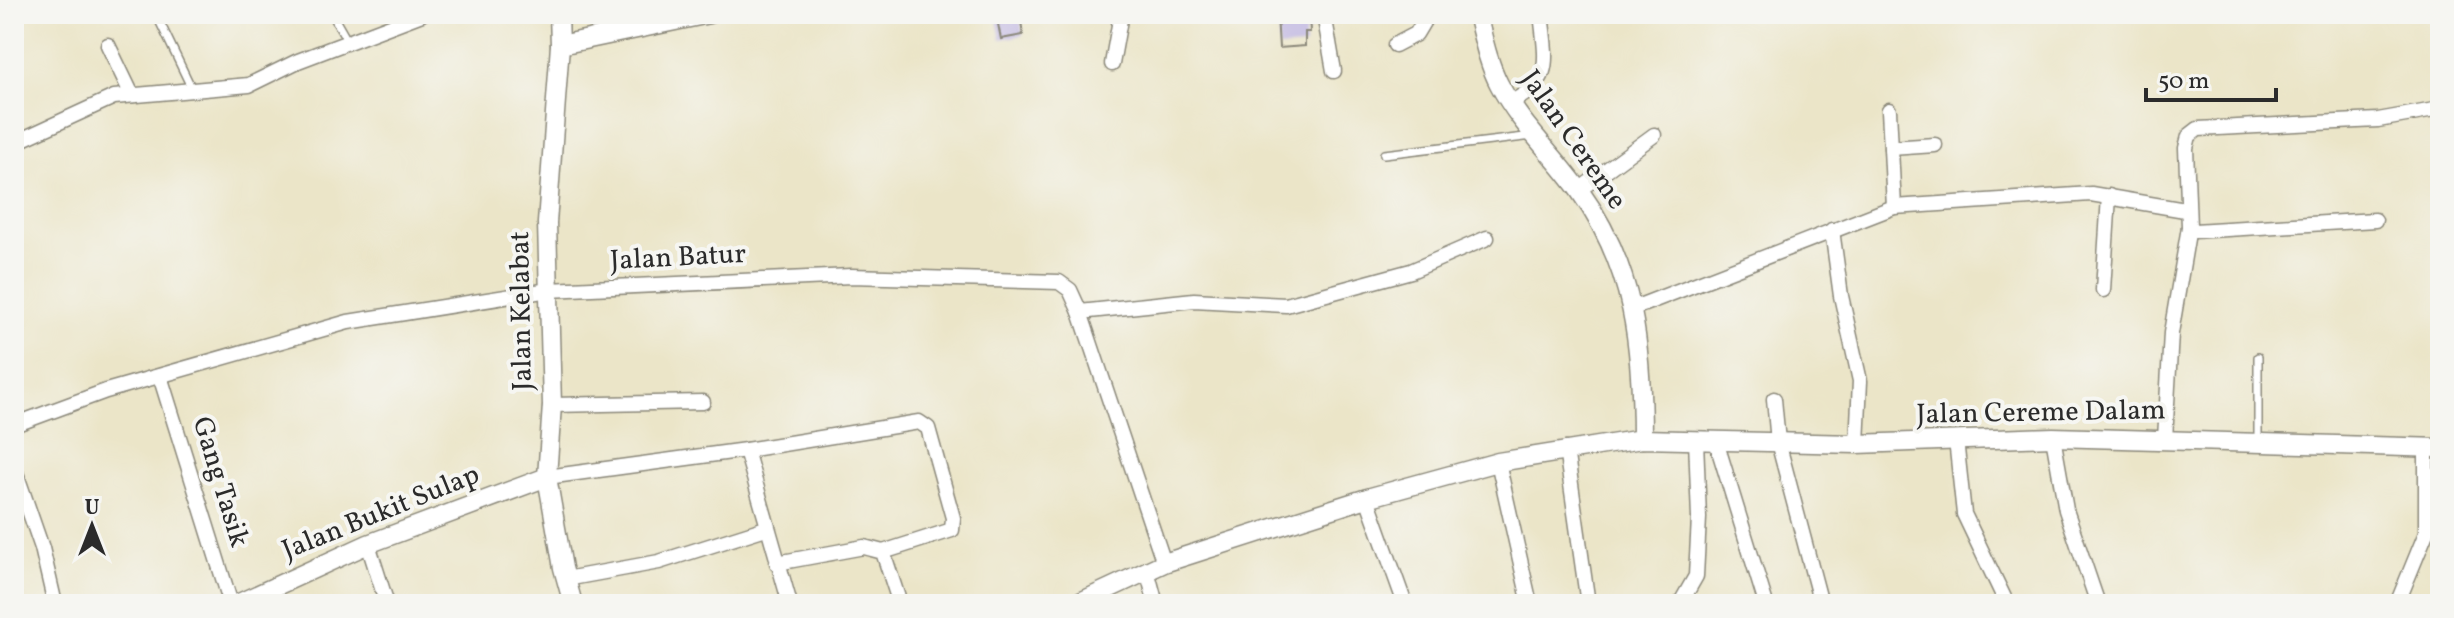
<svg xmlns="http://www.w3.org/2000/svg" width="2454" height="618" font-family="Vollkorn,serif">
  <rect width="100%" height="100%" fill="#f6f6f2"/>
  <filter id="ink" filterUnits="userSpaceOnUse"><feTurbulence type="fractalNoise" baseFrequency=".0125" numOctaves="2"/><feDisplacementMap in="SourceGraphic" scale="16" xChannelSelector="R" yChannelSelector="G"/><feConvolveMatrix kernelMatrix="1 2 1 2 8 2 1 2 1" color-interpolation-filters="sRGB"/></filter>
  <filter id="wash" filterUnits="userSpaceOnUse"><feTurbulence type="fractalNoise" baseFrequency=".006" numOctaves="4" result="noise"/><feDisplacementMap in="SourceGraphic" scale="32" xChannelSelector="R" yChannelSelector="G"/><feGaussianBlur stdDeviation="1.8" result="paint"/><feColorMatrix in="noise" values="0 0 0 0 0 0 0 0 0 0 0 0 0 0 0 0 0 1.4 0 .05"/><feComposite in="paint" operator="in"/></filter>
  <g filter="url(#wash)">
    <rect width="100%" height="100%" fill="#ebe5c8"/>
    <g id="blocks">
      <!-- building -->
      <g fill="#beb4e0">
        <polygon points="996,14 1020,14 1023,35 1001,39"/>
        <polygon points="1277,14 1309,14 1310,32 1305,32 1305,46 1279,48"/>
      </g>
    </g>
  </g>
  <g filter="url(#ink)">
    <use href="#blocks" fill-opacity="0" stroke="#8b887a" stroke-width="2"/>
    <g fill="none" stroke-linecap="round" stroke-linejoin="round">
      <defs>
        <g id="service">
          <polyline points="156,14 192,89"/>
          <polyline points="332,14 348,42"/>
          <polyline points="1384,154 1533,136"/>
          <polyline points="2258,440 2258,357"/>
        </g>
        <g id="minor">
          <polyline points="1324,14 1334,71"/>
          <polyline points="108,45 132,95"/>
          <polyline points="1395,45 1416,34 1428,14"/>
          <polyline points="1112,64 1121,14"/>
          <path d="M1510 103C1551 81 1547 65 1542 22"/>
          <polyline points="1889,110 1894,207"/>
          <polyline points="14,143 114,97 249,85 298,61 422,14"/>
          <polyline points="1891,148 1935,145"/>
          <polyline points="1579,190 1654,135"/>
          <polyline points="2375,220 2194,231 2189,227 2186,148 2189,136 2198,129 2378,120 2440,109"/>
          <polyline points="1832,230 1841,296 1860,381 1857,444"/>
          <polyline points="2103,290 2109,196"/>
          <polyline points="1634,308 1894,207 2091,194 2185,210"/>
          <polyline points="1080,312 1194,300 1286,305 1411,271 1487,238"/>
          <polyline points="160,376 231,604"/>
          <polyline points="1774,399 1778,442 1821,604"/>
          <polyline points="552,405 703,402"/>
          <polyline points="14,425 106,391 348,322 549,290 851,276 1059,282 1070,290 1080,312 1164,563"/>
          <polyline points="2053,437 2066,510 2098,604"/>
          <polyline points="2165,439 2171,333 2189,227"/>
          <polyline points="1956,440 1964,514 2007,604"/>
          <polyline points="1716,441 1766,604"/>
          <polyline points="1566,449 1588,604"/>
          <polyline points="746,450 790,604"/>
          <polyline points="1498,462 1530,604"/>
          <polyline points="14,467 42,548 55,604"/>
          <polyline points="547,477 746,450 919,422 928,428 953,518 952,530 883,552"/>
          <polyline points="1367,498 1405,604"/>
          <polyline points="368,544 387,604"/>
          <polyline points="777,563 864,547 883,552 900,604"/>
          <polyline points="1147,570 1156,604"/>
          <polyline points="566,579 659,562 766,528"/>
          <polyline points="1680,604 1696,576 1699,518 1696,440"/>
          <polyline points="2397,604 2426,533 2426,447"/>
        </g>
        <g id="tertiary">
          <polyline points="559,14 560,45 547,223 552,405 547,477 563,568 573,604"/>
          <path d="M1477 14C1483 37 1488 63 1499 84 1519 123 1553 154 1579 190 1635 268 1642 347 1642 439"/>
          <polyline points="560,45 709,14"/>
          <polyline points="237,604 368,544 547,477"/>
          <polyline points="1076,604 1164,563 1367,498 1498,462 1642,439 1857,444 2053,437 2440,448"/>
        </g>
      </defs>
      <!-- service casing -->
      <use href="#service" stroke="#8b887a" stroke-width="10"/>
      <!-- minor casing -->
      <use href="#minor" stroke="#8b887a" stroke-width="17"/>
      <!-- tertiary casing -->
      <use href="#tertiary" stroke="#8b887a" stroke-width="21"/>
      <!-- service -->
      <use href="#service" stroke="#fff" stroke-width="7"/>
      <!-- minor -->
      <use href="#minor" stroke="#fff" stroke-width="14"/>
      <!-- tertiary -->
      <use href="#tertiary" stroke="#fff" stroke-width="18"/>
    </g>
  </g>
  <g text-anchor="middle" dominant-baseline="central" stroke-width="8" stroke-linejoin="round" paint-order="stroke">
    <!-- street labels -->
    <g font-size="28" fill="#2b2b2b" stroke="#f6f6f2">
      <text transform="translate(1573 140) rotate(55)">Jalan Cereme</text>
      <text transform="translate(678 258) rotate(-3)">Jalan Batur</text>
      <text transform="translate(522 311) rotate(-91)">Jalan Kelabat</text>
      <text transform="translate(2041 413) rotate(-1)">Jalan Cereme Dalam</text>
      <text transform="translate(220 482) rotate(73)">Gang Tasik</text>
      <text transform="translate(381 513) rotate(-22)">Jalan Bukit Sulap</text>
    </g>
  </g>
  <!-- margin -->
  <rect width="2454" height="618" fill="none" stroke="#f6f6f2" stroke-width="48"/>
  <!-- north arrow -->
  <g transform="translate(92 526)" stroke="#f6f6f2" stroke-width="6" paint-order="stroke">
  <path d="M0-6L14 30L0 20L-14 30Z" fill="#2b2b2b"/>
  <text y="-12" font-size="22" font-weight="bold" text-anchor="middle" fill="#2b2b2b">U</text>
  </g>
  <!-- scale -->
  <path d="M2146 88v12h130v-12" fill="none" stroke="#2b2b2b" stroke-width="4"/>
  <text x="2158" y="88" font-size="24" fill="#2b2b2b" stroke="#f6f6f2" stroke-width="6" paint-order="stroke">50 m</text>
</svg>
